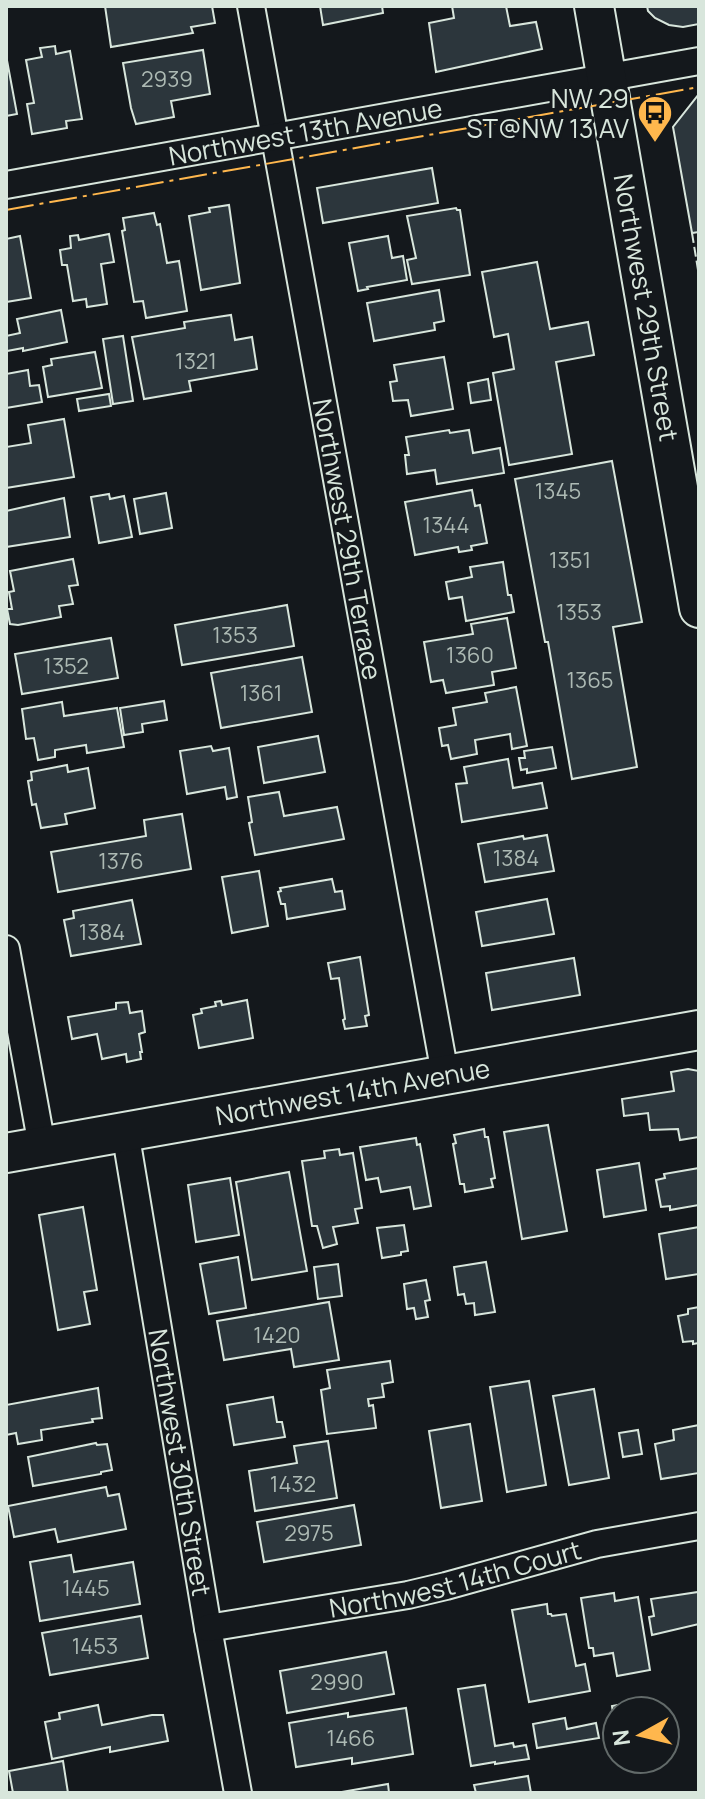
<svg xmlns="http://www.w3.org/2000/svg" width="705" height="1799" font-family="Manrope,sans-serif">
  <rect width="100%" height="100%" fill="#14181c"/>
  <!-- building -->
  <g fill="#2c363c" stroke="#d8e6dc" stroke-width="2">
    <polygon points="105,6 212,6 215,23 191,27 193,33 111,47"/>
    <polygon points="320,6 382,6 383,13 323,25"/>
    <polygon points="452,6 506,6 510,26 536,22 542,49 436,72 429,23 454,18"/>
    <polygon points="647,6 699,6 699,24 683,27 669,25 655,18 648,11"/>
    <polygon points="55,46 56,54 70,51 82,119 66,121 67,128 32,134 27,104 34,103 26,60 42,57 40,48"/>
    <polygon points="203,50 210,94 171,101 174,117 136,124 131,108 123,63"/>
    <polygon points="6,55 17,114 6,116"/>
    <polygon points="699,94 699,232 692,233 673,127"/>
    <polygon points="432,168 438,203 323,223 317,188"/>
    <polygon points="229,205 240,283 201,290 189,216 210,212 209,208"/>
    <polygon points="456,208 457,210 460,210 470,275 412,284 407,260 416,258 407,216"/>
    <polygon points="154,213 157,225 160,224 167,263 179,261 187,311 146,318 143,301 134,302 122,231 125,230 123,218"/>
    <polygon points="109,234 114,262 101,264 107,304 87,307 86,299 73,301 67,265 62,265 60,250 71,248 70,236 78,235 79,240"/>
    <polygon points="20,236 31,298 6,302 6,239"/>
    <polygon points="388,236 392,258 403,256 407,280 367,287 368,289 358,291 349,243"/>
    <polygon points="537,262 550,329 588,322 594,355 556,362 572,454 509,465 493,373 514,369 508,334 494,337 482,272"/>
    <polygon points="439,290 444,321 434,323 435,330 374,341 367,303"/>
    <polygon points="61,310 67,342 23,351 23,348 7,351 6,336 20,333 17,319"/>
    <polygon points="231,315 235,340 252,337 257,369 189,381 191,391 144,399 132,337 185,328 184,322"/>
    <polygon points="123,336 133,401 113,404 103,339"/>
    <polygon points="95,352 102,388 48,397 43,367 52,365 51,359"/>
    <polygon points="444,357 453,409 411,416 408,400 393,401 390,382 397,381 394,365"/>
    <polygon points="28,370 30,386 39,385 42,402 6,408 6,374"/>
    <polygon points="488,379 491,400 471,403 468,383"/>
    <polygon points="109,394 111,406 79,411 77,399"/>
    <polygon points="64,419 74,477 6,488 6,447 31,443 28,425"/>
    <polygon points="449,430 450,433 469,430 473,453 500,448 504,473 437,484 435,470 407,474 405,455 409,455 406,437"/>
    <polygon points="612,461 642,622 613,627 637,767 572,779 548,642 545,642 515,479"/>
    <polygon points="472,490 475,506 480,505 487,543 471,546 472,550 459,552 458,547 415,555 405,502"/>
    <polygon points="166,493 172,528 140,534 134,499"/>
    <polygon points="109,494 110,499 124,496 132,537 99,543 91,497"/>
    <polygon points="64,498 70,537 6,547 6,511"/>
    <polygon points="73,559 78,585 69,586 73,604 59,606 61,617 18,625 10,624 7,609 12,609 9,592 14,591 10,571"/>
    <polygon points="503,562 508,595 511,595 514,612 466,621 462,597 449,599 446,582 472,577 470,567"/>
    <polygon points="287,605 294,646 182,665 175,625"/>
    <polygon points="507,618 516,668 492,672 494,685 446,693 443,680 431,682 424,642 473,634 471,624"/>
    <polygon points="111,638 118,678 22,694 15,654"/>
    <polygon points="302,657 312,712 221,728 211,673"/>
    <polygon points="516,687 527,746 512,749 510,734 475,740 477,754 451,759 448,745 442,746 439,728 456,725 453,708 487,702 485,693"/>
    <polygon points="164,701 167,720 142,724 143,732 124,735 120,708"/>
    <polygon points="62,702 64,716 117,708 124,747 87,753 86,745 55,750 55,757 38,760 34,738 26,739 22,709"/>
    <polygon points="318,736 325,772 264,783 258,747"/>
    <polygon points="211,746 213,751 229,748 237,797 227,799 225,787 187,794 180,751"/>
    <polygon points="552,747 556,768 527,773 527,769 521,770 519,758 525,758 524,751"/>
    <polygon points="508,759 513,788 542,783 547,808 462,822 456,784 467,783 464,767"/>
    <polygon points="67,765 68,772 88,768 95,808 65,814 67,824 41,828 36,804 32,805 28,781 32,780 31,772"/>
    <polygon points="279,792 284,816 337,807 344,839 255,855 249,823 252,822 248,797"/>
    <polygon points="182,814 191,869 58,892 51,852 146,836 144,820"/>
    <polygon points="547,835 554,871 485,882 478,844 523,836 524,839"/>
    <polygon points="259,871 268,926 232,933 222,877"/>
    <polygon points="332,879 335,892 342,891 345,909 287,919 285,904 281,904 278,892 281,891 280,888"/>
    <polygon points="547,899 554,934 482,946 476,912"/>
    <polygon points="132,900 141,944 71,956 64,920 74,918 73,911"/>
    <polygon points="360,957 369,1015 365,1016 367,1026 345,1029 343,1020 345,1019 339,978 331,979 328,963"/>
    <polygon points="574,958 580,995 492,1010 486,973"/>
    <polygon points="247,1000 253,1038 199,1048 193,1015 202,1013 201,1009 216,1006 215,1002 221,1001 222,1005"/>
    <polygon points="128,1002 130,1013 142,1011 145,1032 139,1034 142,1052 140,1052 141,1059 127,1062 126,1054 102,1059 97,1034 72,1039 68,1017 116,1009 116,1003"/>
    <polygon points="688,1069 699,1071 699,1137 680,1140 678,1129 650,1130 648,1113 624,1116 622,1099 674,1091 671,1072"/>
    <polygon points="548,1125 567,1231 522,1239 504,1132"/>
    <polygon points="484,1129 485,1137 488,1137 495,1178 491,1179 493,1187 465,1192 464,1184 460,1184 453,1144 456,1143 454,1135"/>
    <polygon points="416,1138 417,1145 420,1144 431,1206 414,1209 410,1187 381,1192 378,1178 366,1180 360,1147"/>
    <polygon points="339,1149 340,1155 353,1153 362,1208 355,1209 358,1223 333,1227 337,1244 323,1248 317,1226 312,1226 302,1161 325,1158 324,1151"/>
    <polygon points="639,1163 646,1210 604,1217 597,1170"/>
    <polygon points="699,1168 699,1205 670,1210 670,1206 661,1207 656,1180 665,1178 664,1174"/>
    <polygon points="289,1172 307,1271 252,1280 236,1182"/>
    <polygon points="230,1178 239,1235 196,1242 188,1185"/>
    <polygon points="83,1207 97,1290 84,1292 90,1324 58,1330 39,1215"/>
    <polygon points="404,1225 408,1251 401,1252 401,1255 382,1258 377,1228"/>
    <polygon points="699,1227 699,1274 666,1279 659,1234"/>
    <polygon points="238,1257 246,1308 209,1314 200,1264"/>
    <polygon points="486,1262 495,1312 475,1315 474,1303 466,1304 464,1294 458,1295 454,1267"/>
    <polygon points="338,1264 342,1296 318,1299 314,1267"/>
    <polygon points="426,1280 430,1300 425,1301 428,1317 416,1319 414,1308 407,1309 404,1284"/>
    <polygon points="329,1302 339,1360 294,1367 291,1349 224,1360 217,1321"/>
    <polygon points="699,1307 699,1343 693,1344 693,1341 683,1342 678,1316 688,1314 688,1309"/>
    <polygon points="390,1361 393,1382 382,1384 384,1397 368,1399 369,1406 373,1405 376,1428 327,1434 321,1390 330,1388 327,1370"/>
    <polygon points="529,1381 546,1485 507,1492 490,1387"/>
    <polygon points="98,1388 102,1418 92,1419 93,1422 41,1430 42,1440 18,1444 16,1433 6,1435 6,1405"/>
    <polygon points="594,1389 609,1478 569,1485 553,1396"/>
    <polygon points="273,1397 277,1422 282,1422 285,1437 234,1445 227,1405"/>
    <polygon points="470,1424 482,1501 441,1508 429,1431"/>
    <polygon points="699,1425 699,1473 661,1479 655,1444 674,1440 673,1430"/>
    <polygon points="638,1430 642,1454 623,1457 619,1433"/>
    <polygon points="328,1441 337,1498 255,1511 249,1471 297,1463 294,1446"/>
    <polygon points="96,1443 97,1445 107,1444 112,1470 101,1472 101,1474 33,1486 28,1457"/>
    <polygon points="106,1487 108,1496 119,1494 126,1529 58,1542 55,1529 14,1537 8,1506"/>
    <polygon points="354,1505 361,1545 264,1562 257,1522"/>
    <polygon points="71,1555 74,1572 133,1562 140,1604 40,1621 30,1562"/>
    <polygon points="698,1592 699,1624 652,1635 649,1617 654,1616 651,1599"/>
    <polygon points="614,1593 615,1601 638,1597 650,1670 617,1676 613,1653 594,1656 593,1648 589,1648 581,1598"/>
    <polygon points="547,1604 548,1614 551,1614 552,1616 566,1614 576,1666 585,1664 590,1691 529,1702 512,1610"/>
    <polygon points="141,1616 148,1658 50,1675 42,1633"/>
    <polygon points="386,1652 394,1694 287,1713 280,1671"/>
    <polygon points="485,1685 495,1746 513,1743 514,1747 526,1745 529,1759 495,1764 495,1762 471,1766 458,1689"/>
    <polygon points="645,1700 647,1711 617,1711 616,1733 612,1706"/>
    <polygon points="98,1705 102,1725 152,1715 163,1715 168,1741 110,1752 110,1747 52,1759 45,1722 60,1719 59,1713"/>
    <polygon points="406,1708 413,1754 352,1764 352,1758 296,1767 289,1723 348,1713 348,1717"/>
    <polygon points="565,1718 567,1729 596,1723 599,1738 537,1748 533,1724"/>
    <polygon points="63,1761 68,1793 13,1793 9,1771"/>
    <polygon points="528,1776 531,1793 476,1793 474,1785"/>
    <polygon points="388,1784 389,1793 336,1793"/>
  </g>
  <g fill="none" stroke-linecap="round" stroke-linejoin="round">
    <defs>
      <g id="street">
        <path id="s1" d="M251 6 445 1074"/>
        <path id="s2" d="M6 185 699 61"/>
        <polyline points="6,949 42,1146"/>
        <path id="s3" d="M125 1131 208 1628 238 1793"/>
        <path id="s4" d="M208 1628 408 1595 446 1586 597 1544 699 1526"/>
      </g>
      <g id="secondary">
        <path id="s5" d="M594 6 699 608"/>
        <path id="s6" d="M6 1153 699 1030"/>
      </g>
    </defs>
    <!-- street casing -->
    <use href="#street" stroke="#d8e6dc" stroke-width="30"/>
    <!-- secondary casing -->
    <use href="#secondary" stroke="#d8e6dc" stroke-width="42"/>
    <!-- street -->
    <use href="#street" stroke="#14181c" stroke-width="26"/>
    <!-- secondary -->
    <use href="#secondary" stroke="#14181c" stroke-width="38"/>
    <!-- fence -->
    <polyline stroke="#d8e6dc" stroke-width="2" stroke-dasharray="10 4" stroke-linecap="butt" points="692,233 699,276"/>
    <!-- power -->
    <polyline stroke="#ffb74d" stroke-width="2" stroke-dasharray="28 6 4 6" stroke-linecap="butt" points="6,210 699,87"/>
  </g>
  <!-- icons -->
  <defs>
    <symbol id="bus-pin" viewBox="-11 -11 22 30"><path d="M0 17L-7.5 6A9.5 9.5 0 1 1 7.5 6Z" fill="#ffb74d" stroke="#14181c"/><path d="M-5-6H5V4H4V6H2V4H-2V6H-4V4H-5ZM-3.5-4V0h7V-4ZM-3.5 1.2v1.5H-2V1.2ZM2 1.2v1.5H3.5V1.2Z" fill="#111"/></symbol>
  </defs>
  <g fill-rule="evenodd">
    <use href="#bus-pin" x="635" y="93" width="40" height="54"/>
  </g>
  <g text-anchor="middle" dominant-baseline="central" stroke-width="6" stroke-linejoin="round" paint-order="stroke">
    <!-- number labels -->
    <g font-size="22" fill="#adbab4">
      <text x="167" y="79">2939</text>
      <text x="196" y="361">1321</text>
      <text x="558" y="491">1345</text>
      <text x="446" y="525">1344</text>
      <text x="570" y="560">1351</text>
      <text x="579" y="612">1353</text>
      <text x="235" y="635">1353</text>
      <text x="470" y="655">1360</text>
      <text x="66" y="666">1352</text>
      <text x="590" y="680">1365</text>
      <text x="261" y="693">1361</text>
      <text x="516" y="858">1384</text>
      <text x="121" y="861">1376</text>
      <text x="102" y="932">1384</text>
      <text x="277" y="1335">1420</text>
      <text x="293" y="1484">1432</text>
      <text x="309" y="1533">2975</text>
      <text x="86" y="1588">1445</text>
      <text x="95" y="1646">1453</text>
      <text x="337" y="1682">2990</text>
      <text x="351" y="1738">1466</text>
    </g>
    <!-- poi labels -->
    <g font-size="26" fill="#d8e6dc" stroke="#14181c" text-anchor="end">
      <text x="629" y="98">NW 29<tspan x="629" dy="30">ST@NW 13 AV</tspan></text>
    </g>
    <!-- street labels -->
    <g font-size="26" fill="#d8e6dc" stroke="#14181c">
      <text stroke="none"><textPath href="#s2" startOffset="304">Northwest 13th Avenue</textPath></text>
      <text stroke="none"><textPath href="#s5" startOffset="306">Northwest 29th Street</textPath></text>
      <text stroke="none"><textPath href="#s1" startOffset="542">Northwest 29th Terrace</textPath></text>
      <text stroke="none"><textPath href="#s6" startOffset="352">Northwest 14th Avenue</textPath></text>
      <text stroke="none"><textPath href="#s3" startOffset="336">Northwest 30th Street</textPath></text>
      <text stroke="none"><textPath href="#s4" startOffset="252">Northwest 14th Court</textPath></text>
    </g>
  </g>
  <!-- border -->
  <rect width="705" height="1799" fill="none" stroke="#d8e6dc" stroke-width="16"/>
  <!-- north arrow -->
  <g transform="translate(641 1735) rotate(262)"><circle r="38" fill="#14181c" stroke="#626a69" stroke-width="2"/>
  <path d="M0-6L14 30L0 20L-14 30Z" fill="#ffb74d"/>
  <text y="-12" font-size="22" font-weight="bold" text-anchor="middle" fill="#d8e6dc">N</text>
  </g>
</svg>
